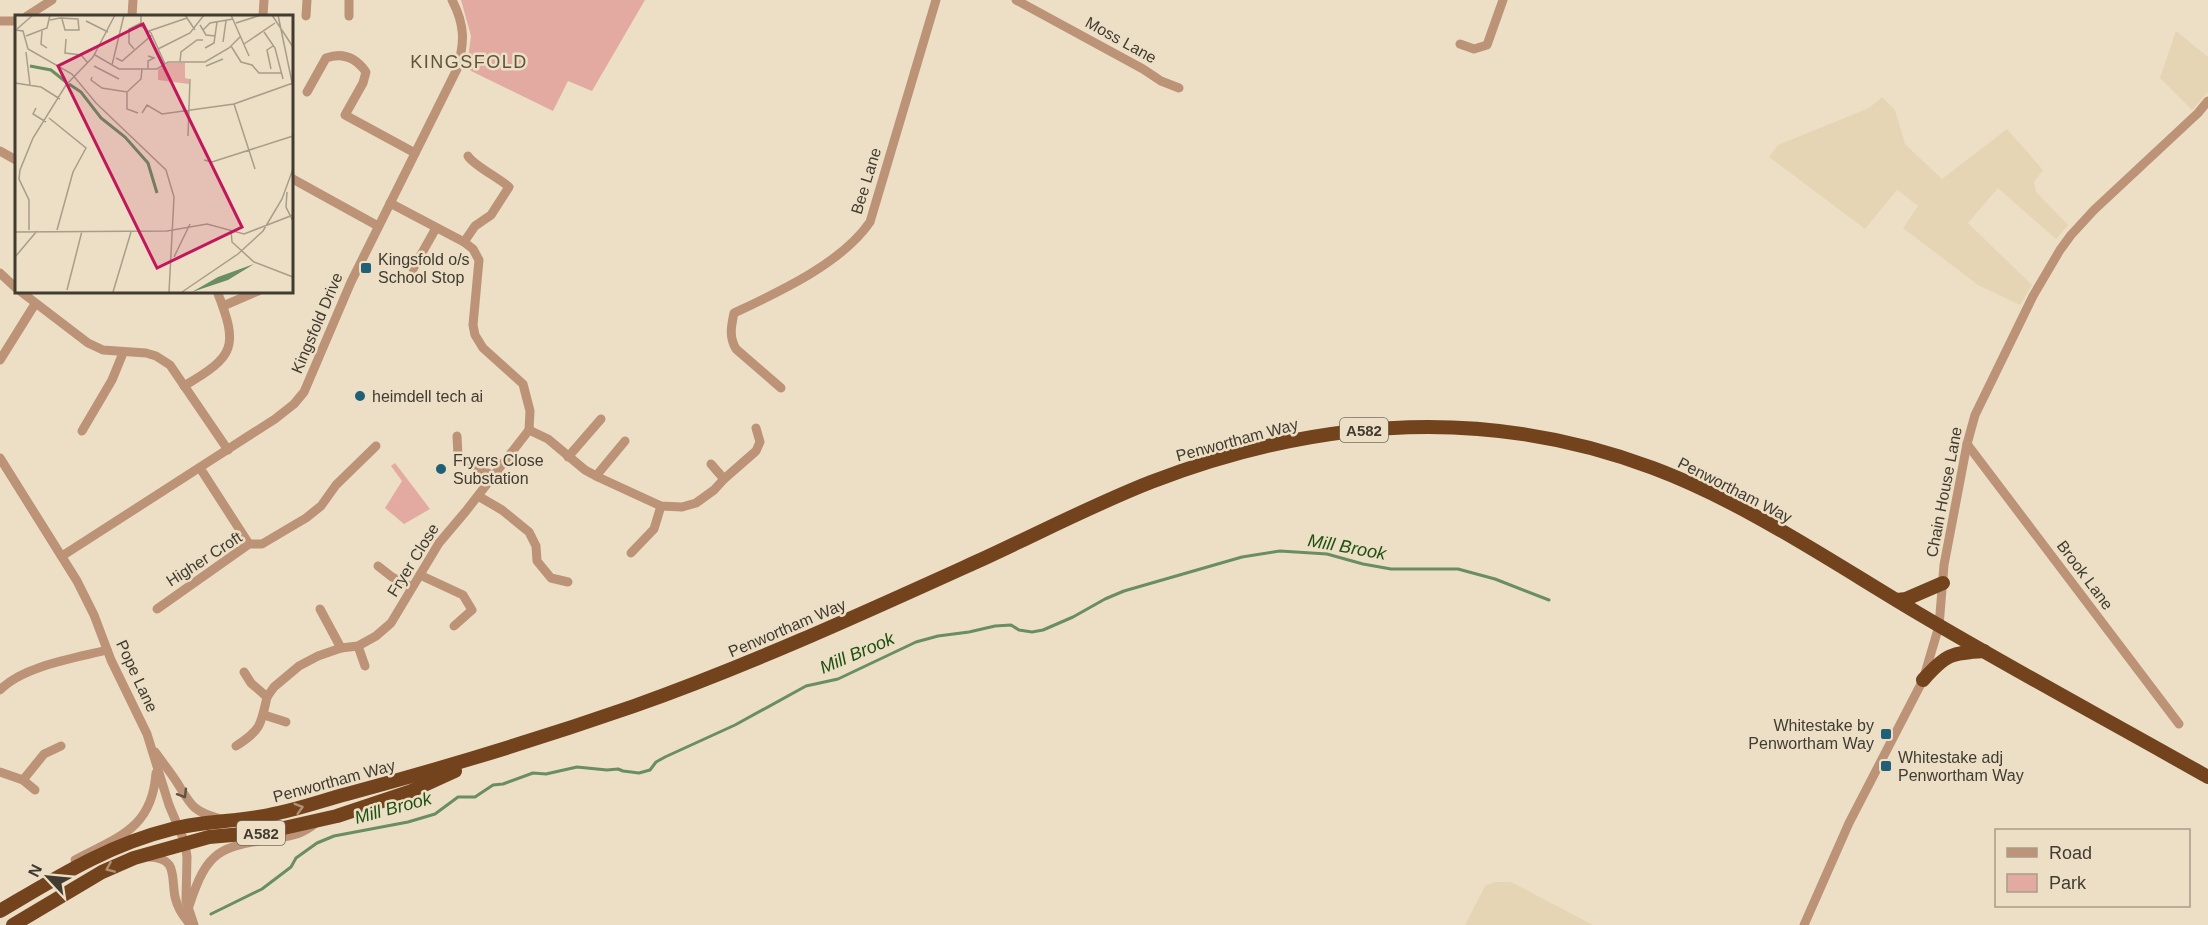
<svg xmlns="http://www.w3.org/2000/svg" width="2208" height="925" font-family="Arial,sans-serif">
  <rect width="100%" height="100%" fill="#ecdfc5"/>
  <!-- built -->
  <g fill="#e6d5b4">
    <polygon points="2176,31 2208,57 2208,92 2192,110 2160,78"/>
    <polygon points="1882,97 1895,110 1905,144 1942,179 2007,129 2043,170 2034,182 2036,192 2068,225 2056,239 1998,188 1968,223 2032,285 2020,305 1978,285 1903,228 1918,206 1897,190 1865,229 1769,157 1778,145 1869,108"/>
    <polygon points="1495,882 1511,882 1593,925 1465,925 1485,886"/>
  </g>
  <!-- green -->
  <g fill="#e3aaa2">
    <polygon points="461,0 645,0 592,91 568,81 553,111 471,71 467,66 471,36"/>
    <polygon points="395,463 430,509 404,524 385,508 402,481 391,466"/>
  </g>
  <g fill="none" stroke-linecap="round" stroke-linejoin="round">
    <!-- stream -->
    <polyline stroke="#688e61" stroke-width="3" points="211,914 262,889 291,867 296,858 317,843 334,836 408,822 435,814 458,797 475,797 493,785 503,784 533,773 546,774 577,767 607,770 618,769 623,771 639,773 650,770 656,762 665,757 735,725 806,686 838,679 916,642 938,636 969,632 995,626 1011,625 1019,630 1032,632 1043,630 1073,617 1105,599 1124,591 1242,557 1280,551 1327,554 1363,564 1391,569 1458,569 1495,579 1549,600"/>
    <!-- minor -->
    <g stroke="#bc9377" stroke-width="9">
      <polyline points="1016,0 1143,69 1161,81 1179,88"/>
      <polyline points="27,16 52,0"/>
      <polyline points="132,16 133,0"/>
      <polyline points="263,16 264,0"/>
      <polyline points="306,16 307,0"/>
      <polyline points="349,16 349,0"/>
      <polyline points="0,21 16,21"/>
      <polyline points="1460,44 1474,49 1487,45 1503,0"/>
      <path d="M307 92 326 58C343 52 356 58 366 72L363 83 345 115 415 153"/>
      <polyline points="0,151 16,160"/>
      <polyline points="291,178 378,226"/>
      <path d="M464 242 475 226 491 215 509 187C499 178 473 165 468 156"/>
      <polyline points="413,269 436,228"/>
      <polyline points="0,273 16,288"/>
      <polyline points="20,291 88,343 103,350 146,353 156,356 170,365 228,450"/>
      <polyline points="223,306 258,291"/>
      <polyline points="0,360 35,304"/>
      <path d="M184 386C235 356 239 347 217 291"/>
      <path d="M781 388 736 349C729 337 731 327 734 313 779 292 842 263 870 222L936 0"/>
      <polyline points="529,430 548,439 585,470 600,478 661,506 682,507 696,503 714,490 724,479 756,451 760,442 756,428"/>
      <polyline points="82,431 112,380 123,353"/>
      <polyline points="457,436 458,456 493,476"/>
      <polyline points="1967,444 2179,724"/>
      <polyline points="568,457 601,419"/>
      <polyline points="0,458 77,581 94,615 111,660 147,734 169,805 185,843 187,857 186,901 194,925"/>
      <polyline points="711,464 724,479"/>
      <polyline points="200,468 249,544"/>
      <polyline points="596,476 625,441"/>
      <polyline points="478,496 502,510 529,532 536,546 537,561 551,578 568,582"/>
      <polyline points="631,553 654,529 661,506"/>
      <path d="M62 556 275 419 294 404 304 392 351 282 457 69C465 42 465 25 452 0"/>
      <polyline points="378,566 392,577 412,587"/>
      <polyline points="420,575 463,595 472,610 454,626"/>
      <polyline points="157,609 249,544 262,544 306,518 321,506 336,485 376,446"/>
      <polyline points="320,609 341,648"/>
      <polyline points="358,646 365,666"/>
      <polyline points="244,672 251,683 267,697 274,687 299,666 318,656 341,648 358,646 376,636 391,623 439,543 466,511 529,430 530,411 523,384 483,348 475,335 473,325 479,260 473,249 464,242 390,203"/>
      <path d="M0 690C23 666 75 658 107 650"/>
      <polyline points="264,715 286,722"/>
      <path d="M236 746C261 730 261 725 267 697"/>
      <path d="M155 752C163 763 171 773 178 784 191 806 194 812 221 819"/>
      <polyline points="0,772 23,780 44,754 61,746"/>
      <polyline points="23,780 35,790"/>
      <path d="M149 857C178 858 171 876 175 897 177 906 183 916 189 923"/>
      <path d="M75 860C118 837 152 829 156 773"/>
      <path d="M189 906C208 848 220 847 277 838 295 835 302 834 316 823"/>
      <polyline points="1804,925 1849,823 1923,680 1939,626 1944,565 1967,444 1975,415 2033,296 2060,250 2071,235 2094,210 2198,113 2208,101"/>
    </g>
    <!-- highway -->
    <g stroke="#73431e" stroke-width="14">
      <polyline points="1897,600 1906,599 1943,583"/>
      <path d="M1923 680C1946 654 1951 653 1984 651"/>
      <path d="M0 911C56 878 107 845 172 829 207 820 243 822 278 813 302 808 324 800 347 794 444 768 539 739 634 706 755 663 870 610 987 557 1041 532 1095 504 1151 482 1317 418 1485 405 1653 468 1744 502 1832 562 1916 612 2012 669 2111 722 2208 777"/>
      <polyline points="13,925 102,872 134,858 209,837 266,832 337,816 409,792 455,771"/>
    </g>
  </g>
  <!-- one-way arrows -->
  <defs><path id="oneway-chevron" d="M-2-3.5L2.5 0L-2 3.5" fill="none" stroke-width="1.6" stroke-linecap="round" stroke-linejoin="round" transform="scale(1.5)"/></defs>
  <use stroke="#605142" href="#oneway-chevron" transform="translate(183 794) rotate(59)"/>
  <g stroke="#b09172">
    <use href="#oneway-chevron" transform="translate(299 808) rotate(-16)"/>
    <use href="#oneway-chevron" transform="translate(110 868) rotate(157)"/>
  </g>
  <!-- markers -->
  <g fill="#205f75" stroke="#ecdfc5" stroke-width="2">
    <rect x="360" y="262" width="12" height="12" rx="3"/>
    <circle cx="360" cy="396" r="6"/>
    <circle cx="441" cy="469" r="6"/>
    <rect x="1880" y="728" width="12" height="12" rx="3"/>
    <rect x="1880" y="760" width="12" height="12" rx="3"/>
  </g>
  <g text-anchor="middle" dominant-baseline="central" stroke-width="5" stroke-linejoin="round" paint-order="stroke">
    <!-- shield labels -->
    <g fill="#ecdfc5" stroke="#746c5d" stroke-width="1.5">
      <rect x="1340" y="418" width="48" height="24" rx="4.5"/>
      <rect x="237" y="821" width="48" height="24" rx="4.5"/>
    </g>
    <g font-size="15" font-weight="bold" fill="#413b31">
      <text x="1364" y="430">A582</text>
      <text x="261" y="833">A582</text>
    </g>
    <!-- street labels -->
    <g font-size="16" fill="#413b31" stroke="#ecdfc5">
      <text transform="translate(1121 40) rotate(29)">Moss Lane</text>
      <text transform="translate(866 181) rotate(-73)">Bee Lane</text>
      <text transform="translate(317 323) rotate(-67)">Kingsfold Drive</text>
      <text transform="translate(1237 440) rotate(-15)">Penwortham Way</text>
      <text transform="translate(1735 490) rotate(27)">Penwortham Way</text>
      <text transform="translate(1944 492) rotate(-79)">Chain House Lane</text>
      <text transform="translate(204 559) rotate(-33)">Higher Croft</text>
      <text transform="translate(413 560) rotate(-58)">Fryer Close</text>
      <text transform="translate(2085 575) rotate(53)">Brook Lane</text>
      <text transform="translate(787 628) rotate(-23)">Penwortham Way</text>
      <text transform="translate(137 676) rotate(65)">Pope Lane</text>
      <text transform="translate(334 781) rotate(-15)">Penwortham Way</text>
    </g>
    <!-- poi labels -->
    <g font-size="16" fill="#413b31" stroke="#ecdfc5" text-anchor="start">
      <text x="378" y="259">Kingsfold o/s<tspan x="378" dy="18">School Stop</tspan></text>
      <text x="372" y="396">heimdell tech ai</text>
      <text x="453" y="460">Fryers Close<tspan x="453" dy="18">Substation</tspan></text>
      <text x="1874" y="725" text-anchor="end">Whitestake by<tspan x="1874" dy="18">Penwortham Way</tspan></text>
      <text x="1898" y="757">Whitestake adj<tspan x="1898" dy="18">Penwortham Way</tspan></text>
    </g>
    <!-- neighbourhood labels -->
    <g font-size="18" letter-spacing="1.5" fill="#5e533c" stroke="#ecdfc5">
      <text x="469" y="62">KINGSFOLD</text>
    </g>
    <!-- water labels -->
    <g font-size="18" font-style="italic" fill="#1d5211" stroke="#ecdfc5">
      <text transform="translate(1347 547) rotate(10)">Mill Brook</text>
      <text transform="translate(857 653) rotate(-23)">Mill Brook</text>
      <text transform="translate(393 808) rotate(-15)">Mill Brook</text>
    </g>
  </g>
  <!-- overview -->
  <g transform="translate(15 15)">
    <rect width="278" height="278" fill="#ecdfc5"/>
    <path d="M153 48H170V63L174 64V69L143 65V55Z" fill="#e3aaa2"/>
    <path d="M239 249 213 265 177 277 203 262Z" fill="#688e61"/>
    <path fill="none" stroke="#688e61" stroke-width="3" d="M15 51 36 55 51 67M54 69 66 77 86 103 110 122 133 148 142 178"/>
    <path fill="none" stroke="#a89d8a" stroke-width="1.5" d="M126 0V11L136 18 150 49M170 0 180 15M216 0 234 41M257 0 278 32M263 0 278 72M35 5 45 3 63 4 64 15H50L47 4M71 6 93 17M221 8 246 0M185 10 191 20 200 21M2 14 18 0M0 15 8 16 13 34 57 59 81 88 151 155 159 182 154 277M188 15 195 8 218 4M27 16 26 29 32 33M134 16 172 3M249 17 260 33 268 64M11 21 32 13 35 0M51 24 50 38 66 40 73 48M208 27 211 6M229 29 260 8M216 31 226 47 237 50 244 58H266M190 33 199 28 202 7M119 34 114 28V14L126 8M143 34 175 18 189 0M11 37 15 70M80 40 104 54H142L153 47H190L214 33 226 21M101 43 107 46 137 20M165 47 166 37 182 25H188M97 50 109 0M79 51 104 64M191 51 208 44M133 54V46L139 43 133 41M256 54 252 35 258 31M77 62 76 65 87 73 112 77 126 64 127 54M0 68 26 72 45 84M112 77V94L123 98M219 89 240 154M21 93 18 99 31 107M127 98 132 90 147 99 219 89 278 68M34 103 71 133 58 157 42 215M173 121 175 64M189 145 197 147 278 121M272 177 271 192 278 206M14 215V185L4 164 5 155 18 123 51 70 78 42 100 0M216 216 217 227 239 247 278 262M0 217 152 216 192 209 229 219 278 200M0 242 22 216M159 242 175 209M52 275 67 216M98 277 116 217M167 277 223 239 248 216 267 184 278 154"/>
    <path fill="#c2185b" fill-opacity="0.15" stroke="#c2185b" stroke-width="3" d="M128 9 227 212 142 253 43 51Z"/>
    <rect width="278" height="278" fill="none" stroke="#413b31" stroke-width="3"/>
  </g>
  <!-- legend -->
  <rect x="1995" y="829" width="195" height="78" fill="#ecdfc5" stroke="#a89d8a" stroke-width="1.5"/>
  <rect x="2007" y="848" width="30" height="9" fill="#bc9377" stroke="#a89d8a" stroke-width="1.5"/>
  <text x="2049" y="859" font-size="18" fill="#413b31">Road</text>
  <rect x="2007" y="874" width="30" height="18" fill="#e3aaa2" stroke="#a89d8a" stroke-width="1.5"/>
  <text x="2049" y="889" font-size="18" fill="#413b31">Park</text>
  <!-- north arrow -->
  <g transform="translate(48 877) rotate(296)" stroke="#ecdfc5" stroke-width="4.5" paint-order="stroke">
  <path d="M0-4.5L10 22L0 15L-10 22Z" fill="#413b31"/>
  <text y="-9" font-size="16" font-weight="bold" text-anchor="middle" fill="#413b31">N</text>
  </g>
</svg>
